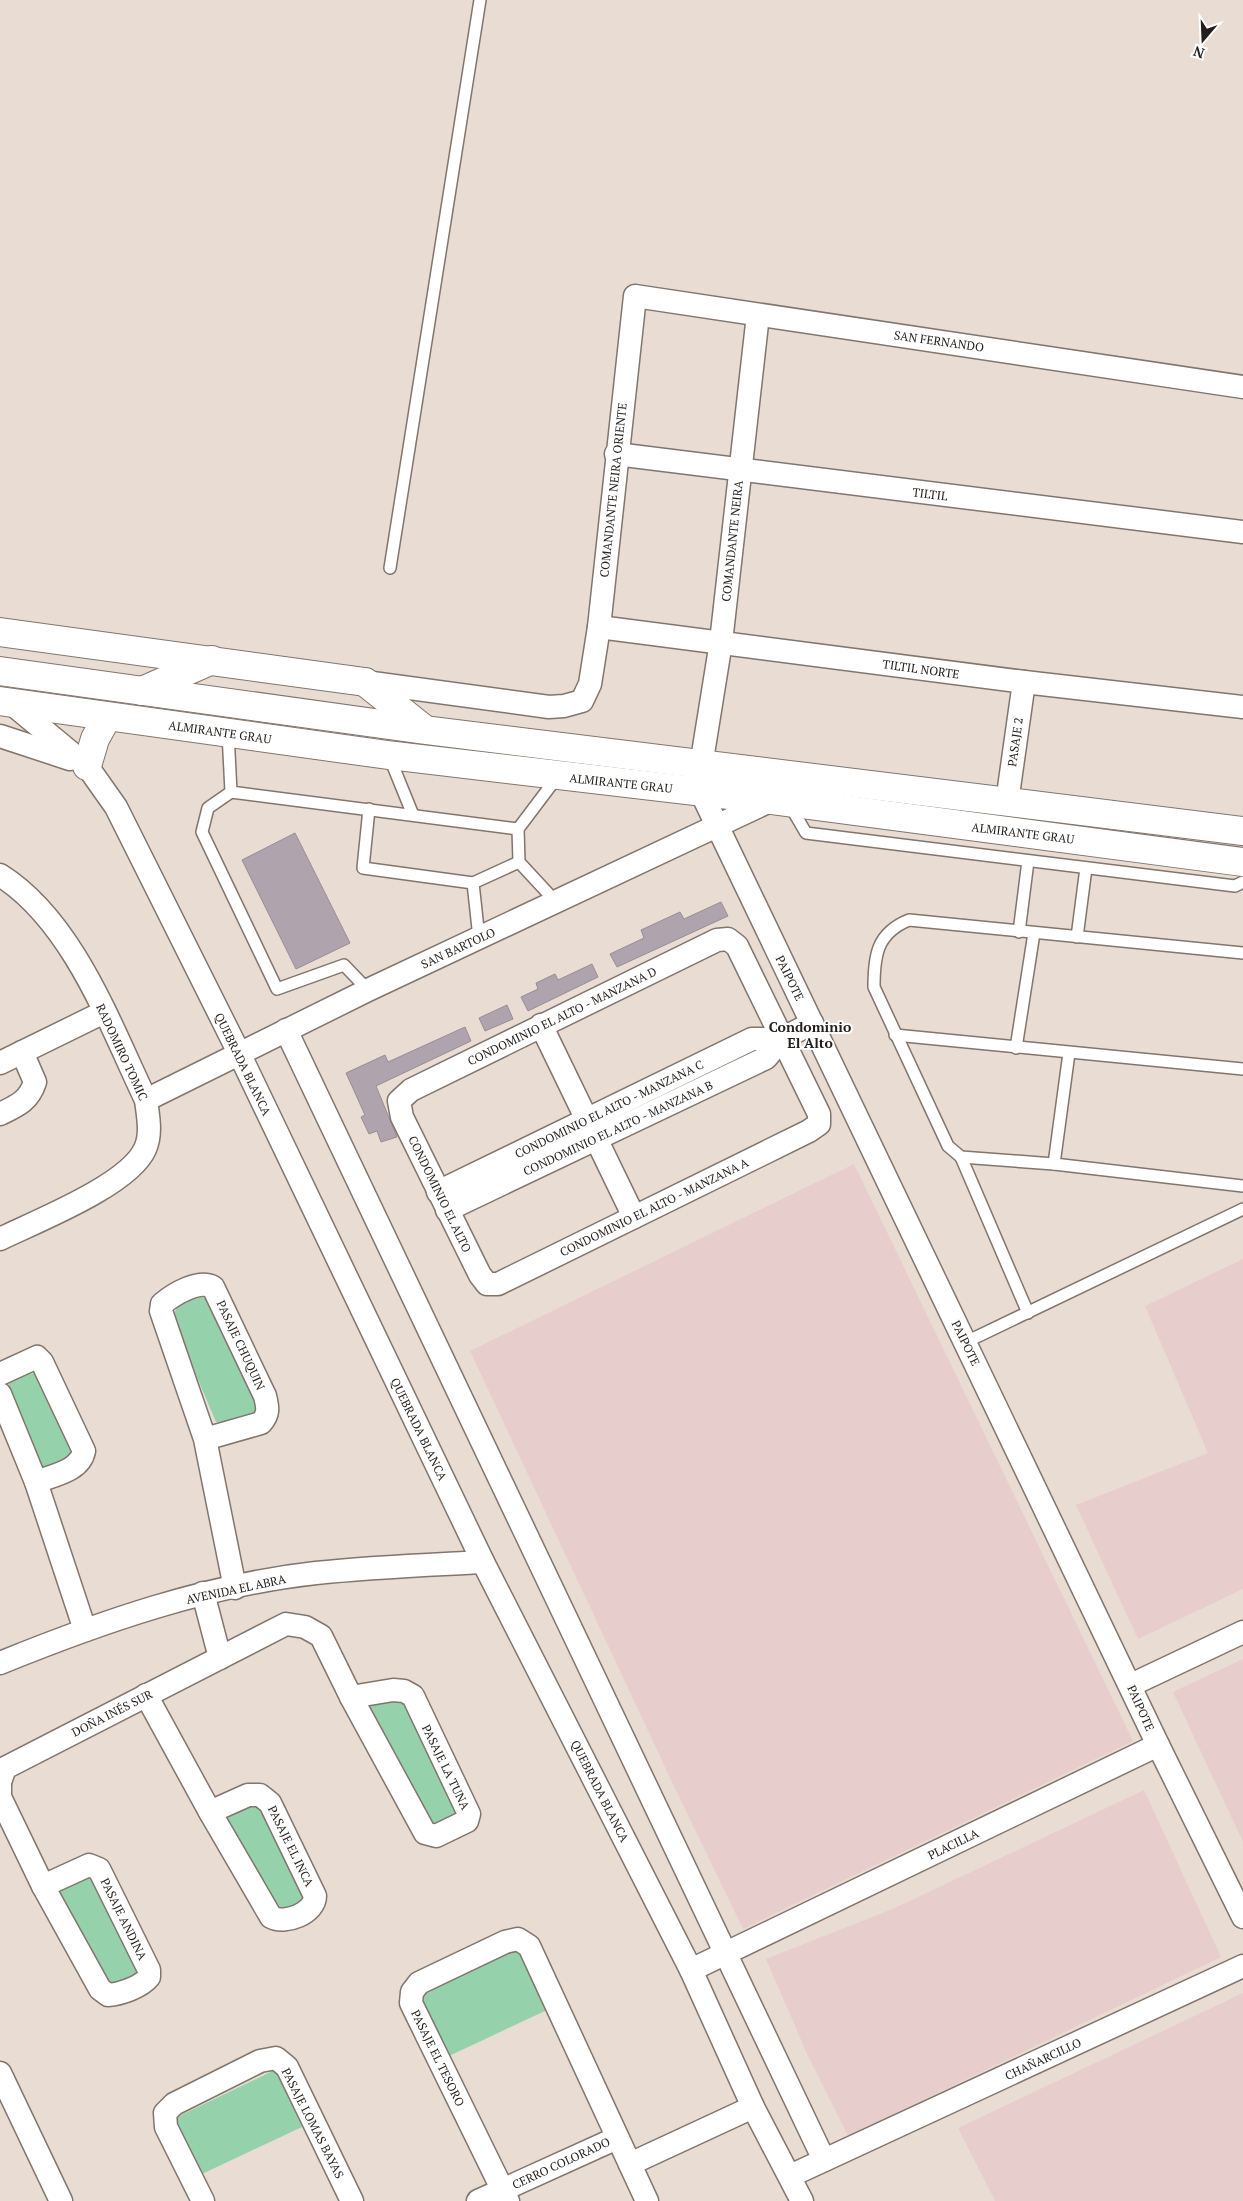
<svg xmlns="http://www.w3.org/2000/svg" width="1243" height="2201" font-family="'PT Serif',serif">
  <rect width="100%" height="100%" fill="#e9dcd3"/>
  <!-- industrial -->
  <g fill="#e8cdcd">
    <polygon points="854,1164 1133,1741 743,1929 672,1782 470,1351"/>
    <polygon points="1243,1259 1243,1589 1138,1639 1076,1505 1208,1453 1145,1306"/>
    <polygon points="1243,1659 1243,1842 1173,1692"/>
    <polygon points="1144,1790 1221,1957 848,2136 808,2056 766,1959 895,1908"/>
    <polygon points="1243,1993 1243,2201 995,2201 958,2128"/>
  </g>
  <!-- green -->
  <g fill="#95d1ab">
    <polygon points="207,1294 259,1406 248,1420 216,1422 172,1318 179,1303"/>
    <polygon points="38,1372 74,1452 70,1462 44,1471 8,1393 9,1379"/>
    <polygon points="401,1699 458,1814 430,1825 360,1705"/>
    <polygon points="257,1799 304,1901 276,1912 219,1815"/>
    <polygon points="92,1874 139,1975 112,1987 55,1890"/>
    <polygon points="517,1948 547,2010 449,2056 419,1994"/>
    <polygon points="275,2070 302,2127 202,2174 175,2118"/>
  </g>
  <!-- building -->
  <g fill="#afa3ad" stroke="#988d96">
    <polygon points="295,833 350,943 296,969 242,860"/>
    <polygon points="721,902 728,916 617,967 610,954 644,938 641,930 680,912 684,919"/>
    <polygon points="592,964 598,977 528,1011 521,997 538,989 536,983 555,974 558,980"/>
    <polygon points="507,1005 513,1019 485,1031 479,1018"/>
    <polygon points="465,1027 471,1041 376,1086 397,1137 381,1142 377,1131 369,1134 361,1117 365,1115 346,1073 385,1055 388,1062"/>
  </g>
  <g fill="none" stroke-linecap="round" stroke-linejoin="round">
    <defs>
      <g id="lane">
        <polyline points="390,568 480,0"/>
        <polyline points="228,733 231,792 518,829 558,776"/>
        <polyline points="389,756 413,815"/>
        <polyline points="231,792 208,808 202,832 277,989 344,965 368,990"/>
        <polyline points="789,804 806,833 1235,886 1243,882"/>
        <polyline points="369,809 363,868 473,883"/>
        <polyline points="518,829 519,862 556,902"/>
        <polyline points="1019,932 1028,861"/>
        <polyline points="1077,937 1086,868"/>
        <polyline points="479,938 473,883 519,862"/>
        <polyline points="895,1035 1243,1069"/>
        <polyline points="1016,1048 1034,933"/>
        <path d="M1069 1053 1054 1164 961 1157 948 1146 874 987C874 955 877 933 909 920L1243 953"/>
        <polyline points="961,1157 1028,1313"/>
        <polyline points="1054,1164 1243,1186"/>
        <polyline points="966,1342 1243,1209"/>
      </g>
      <g id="street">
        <polyline points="758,315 721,642 701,766 701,792 1158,1745 1243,1917"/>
        <polyline points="616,454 1243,532"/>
        <polyline points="599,627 1024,682 1243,707"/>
        <polyline points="365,682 549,707 564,706 582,701 590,684 599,627 635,296 1243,387"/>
        <polyline points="11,703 87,766 116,807 239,1053 483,1562 691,1970 753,2107 802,2201"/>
        <polyline points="0,736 70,759"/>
        <polyline points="1007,802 1024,682"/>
        <path d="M0 875C73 921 110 1025 146 1100 148 1116 152 1134 145 1149 129 1185 37 1221 0 1239"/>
        <polygon points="728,939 737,946 819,1114 819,1124 809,1131 498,1284 487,1284 480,1275 402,1117 399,1101 411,1090 717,940"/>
        <polyline points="541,1025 634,1217"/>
        <polyline points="286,1030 824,2160"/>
        <polyline points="0,1063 104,1012"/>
        <polyline points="146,1100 368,990 772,800"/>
        <path d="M0 1114C17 1106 29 1101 35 1082L22 1052"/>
        <polyline points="438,1192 752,1039 782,1039"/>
        <polyline points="447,1210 766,1058 782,1039 812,1023"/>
        <path d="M0 1374 37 1357 42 1362 84 1451C80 1471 54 1475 36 1482"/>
        <polyline points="0,1394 36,1482 85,1630"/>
        <path d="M205 1439 261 1423C269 1414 268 1408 265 1396L213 1287C199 1279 174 1294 162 1304L161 1311 205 1439 235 1588"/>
        <polyline points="203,1593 220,1658"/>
        <path d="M0 1663C101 1622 207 1585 316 1573 371 1567 427 1565 483 1562"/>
        <polyline points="1131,1685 1243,1632"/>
        <polygon points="393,1690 404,1691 413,1696 469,1814 467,1821 436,1836 425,1833 351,1697"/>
        <polyline points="146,1695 210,1812"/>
        <polyline points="0,1782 5,1768 286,1624 305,1627 321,1636 351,1697"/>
        <polyline points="0,1784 0,1797 43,1886"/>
        <path d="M248 1795H260L270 1803 315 1896C315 1913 285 1925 271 1917L210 1812Z"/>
        <path d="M89 1865 99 1869 149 1970V1977C141 1987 121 1994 108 1995L100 1989 43 1886Z"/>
        <polyline points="691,1970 1158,1745"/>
        <polyline points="0,2073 61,2201"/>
        <polyline points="630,2164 753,2107"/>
        <polyline points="790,2176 1243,1966"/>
        <polyline points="203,2201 166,2127 165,2113 174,2104 260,2061 276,2058 287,2067 352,2201"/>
        <polyline points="478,2201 617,2138"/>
        <polyline points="508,2201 411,2003 412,1992 419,1983 505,1942 518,1939 529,1946 647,2201"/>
      </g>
      <polyline id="secondary" points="0,632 365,682"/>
      <g id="primary">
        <polyline points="0,671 425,730 1243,831"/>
        <polyline points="365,682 424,729"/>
        <polyline points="142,691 212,660"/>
        <polyline points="0,701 388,755 772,800 1243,862"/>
        <polyline points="87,766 95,739 107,717"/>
      </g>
    </defs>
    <!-- lane casing -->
    <use href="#lane" stroke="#81756d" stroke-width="14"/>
    <!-- street casing -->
    <use href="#street" stroke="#81756d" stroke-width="25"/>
    <!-- secondary casing -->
    <use href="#secondary" stroke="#81756d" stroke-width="30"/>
    <!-- primary casing -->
    <use href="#primary" stroke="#81756d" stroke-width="30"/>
    <!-- lane -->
    <use href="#lane" stroke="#fff" stroke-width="11"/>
    <!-- street -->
    <use href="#street" stroke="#fff" stroke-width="22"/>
    <!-- secondary -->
    <use href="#secondary" stroke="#fff" stroke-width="28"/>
    <!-- primary -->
    <use href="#primary" stroke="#fff" stroke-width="28"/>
  </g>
  <g text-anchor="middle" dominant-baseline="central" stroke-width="4" stroke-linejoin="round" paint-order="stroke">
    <!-- street labels -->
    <g font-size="12" fill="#241f1c" stroke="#fff">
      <text transform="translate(939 341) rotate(8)">SAN FERNANDO</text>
      <text transform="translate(613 490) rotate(-84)">COMANDANTE NEIRA ORIENTE</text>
      <text transform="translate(930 494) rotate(7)">TILTIL</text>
      <text transform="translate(732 541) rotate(-84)">COMANDANTE NEIRA</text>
      <text transform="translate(921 669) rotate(8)">TILTIL NORTE</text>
      <text transform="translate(220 732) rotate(8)">ALMIRANTE GRAU</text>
      <text transform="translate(1015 742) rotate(-82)">PASAJE 2</text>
      <text transform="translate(621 783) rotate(6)">ALMIRANTE GRAU</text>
      <text transform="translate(1023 833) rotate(7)">ALMIRANTE GRAU</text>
      <text transform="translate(458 948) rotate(-25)">SAN BARTOLO</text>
      <text transform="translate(790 978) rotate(64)">PAIPOTE</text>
      <text transform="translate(562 1016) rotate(-26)">CONDOMINIO EL ALTO - MANZANA D</text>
      <text transform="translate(122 1052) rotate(65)">RADOMIRO TOMIC</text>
      <text transform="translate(243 1064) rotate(64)">QUEBRADA BLANCA</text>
      <text transform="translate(609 1109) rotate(-26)">CONDOMINIO EL ALTO - MANZANA C</text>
      <text transform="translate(618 1128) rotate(-25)">CONDOMINIO EL ALTO - MANZANA B</text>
      <text transform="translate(440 1194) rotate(64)">CONDOMINIO EL ALTO</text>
      <text transform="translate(654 1207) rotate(-26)">CONDOMINIO EL ALTO - MANZANA A</text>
      <text transform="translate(966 1343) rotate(64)">PAIPOTE</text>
      <text transform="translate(241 1345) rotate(65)">PASAJE CHUQUIN</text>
      <text transform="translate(419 1429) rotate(64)">QUEBRADA BLANCA</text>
      <text transform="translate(236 1589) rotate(-12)">AVENIDA EL ABRA</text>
      <text transform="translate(1141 1708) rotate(66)">PAIPOTE</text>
      <text transform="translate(112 1713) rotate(-27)">DOÑA INÉS SUR</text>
      <text transform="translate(446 1767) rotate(64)">PASAJE LA TUNA</text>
      <text transform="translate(600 1791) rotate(63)">QUEBRADA BLANCA</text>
      <text transform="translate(953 1844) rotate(-26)">PLACILLA</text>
      <text transform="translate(291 1846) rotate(64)">PASAJE EL INCA</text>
      <text transform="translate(124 1919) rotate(64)">PASAJE ANDINA</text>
      <text transform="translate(438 2058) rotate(64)">PASAJE EL TESORO</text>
      <text transform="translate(1043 2059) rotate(-25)">CHAÑARCILLO</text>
      <text transform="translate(313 2123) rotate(63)">PASAJE LOMAS BAYAS</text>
      <text transform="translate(561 2163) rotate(-25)">CERRO COLORADO</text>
    </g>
    <!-- neighbourhood labels -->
    <g font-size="14" font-weight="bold" fill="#241f1c" stroke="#fff">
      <text x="810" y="1026">Condominio<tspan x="810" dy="16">El Alto</tspan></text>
    </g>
  </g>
  <!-- north arrow -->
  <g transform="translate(1203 40) rotate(199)" stroke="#ffffff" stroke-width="4" paint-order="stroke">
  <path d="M0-4L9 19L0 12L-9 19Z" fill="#241f1c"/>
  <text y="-8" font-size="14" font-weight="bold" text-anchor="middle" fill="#241f1c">N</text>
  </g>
</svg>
